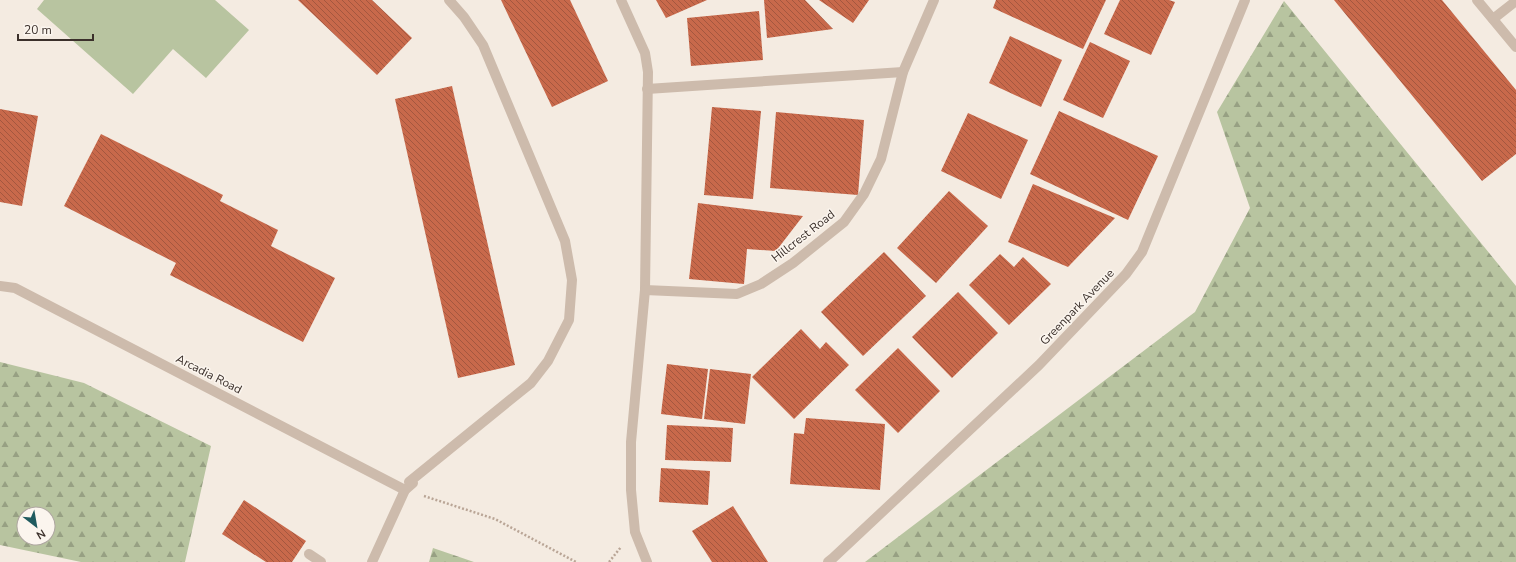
<svg xmlns="http://www.w3.org/2000/svg" width="1516" height="562" font-family="'Nunito Sans',sans-serif">
  <defs>
    <pattern id="forest-firs" width="22" height="20" patternUnits="userSpaceOnUse"><rect width="22" height="20" fill="#b8c4a0"/><path d="M5 1l3.5 6h-7zM16 11l3.5 6h-7z" fill="#97a083"/></pattern>
    <pattern id="building-back-hatch" width="6" height="6" patternUnits="userSpaceOnUse"><rect width="6" height="6" fill="#c8694b"/><path d="M-1 5l2 2M0 0l6 6M5-1l2 2" fill="none" stroke="#a4573f"/></pattern>
  </defs>
  <rect width="100%" height="100%" fill="#f4ebe1"/>
  <!-- green -->
  <polygon fill="#b8c4a0" points="44,0 215,0 249,30 206,78 173,49 133,94 37,9"/>
  <!-- forest -->
  <g fill="url(#forest-firs)" fill-rule="evenodd">
    <polygon points="1284,1 1516,286 1516,562 865,562 1195,312 1250,208 1217,112"/>
    <path d="M0 362 84 383 211 446 185 562H81L0 545ZM24 514H48V538H24Z"/>
    <polygon points="433,548 474,562 429,562"/>
  </g>
  <!-- building -->
  <g fill="url(#building-back-hatch)">
    <polygon points="298,0 372,0 412,38 377,75"/>
    <polygon points="501,0 570,0 608,81 552,107"/>
    <polygon points="656,0 707,0 666,18"/>
    <polygon points="764,0 805,0 833,29 767,38"/>
    <polygon points="819,0 869,0 853,23"/>
    <polygon points="996,0 1106,0 1083,49 993,8"/>
    <polygon points="1120,0 1169,0 1175,2 1151,55 1104,34"/>
    <polygon points="1334,0 1442,0 1516,90 1516,154 1482,181"/>
    <polygon points="759,11 763,60 691,66 687,18"/>
    <polygon points="1010,36 1062,60 1041,107 989,83"/>
    <polygon points="1090,42 1130,61 1103,118 1063,100"/>
    <polygon points="452,86 515,365 458,378 395,99"/>
    <polygon points="712,107 761,111 753,199 704,195"/>
    <polygon points="0,109 38,116 22,206 0,202"/>
    <polygon points="1059,111 1158,156 1128,220 1030,174"/>
    <polygon points="776,112 864,120 858,195 770,188"/>
    <polygon points="968,113 1028,140 1001,199 941,171"/>
    <polygon points="101,134 223,195 220,201 278,230 271,246 335,278 303,342 170,275 176,263 64,206"/>
    <polygon points="1033,184 1115,218 1068,267 1008,242"/>
    <polygon points="949,191 988,226 936,283 897,248"/>
    <polygon points="698,203 803,216 776,251 747,249 744,284 689,279"/>
    <polygon points="884,252 926,296 863,356 821,312"/>
    <polygon points="1000,254 1014,267 1023,257 1051,284 1009,325 969,285"/>
    <polygon points="958,292 998,333 952,378 912,337"/>
    <polygon points="801,329 820,349 826,342 849,365 794,419 752,377"/>
    <polygon points="898,348 940,391 898,433 855,390"/>
    <polygon points="667,364 708,369 702,419 661,414"/>
    <polygon points="710,369 751,374 745,424 704,419"/>
    <polygon points="806,418 885,424 880,490 790,484 794,433 804,434"/>
    <polygon points="667,425 733,428 731,462 665,460"/>
    <polygon points="661,468 710,471 708,505 659,502"/>
    <polygon points="244,500 306,541 292,562 266,562 222,534"/>
    <polygon points="733,506 768,562 712,562 692,531"/>
  </g>
  <g fill="none" stroke-linecap="round" stroke-linejoin="round">
    <!-- path -->
    <g stroke="#b9a596" stroke-width="2.5" stroke-dasharray="2 2" stroke-linecap="butt">
      <polyline points="424,496 495,519 576,562"/>
      <polyline points="609,562 621,547"/>
    </g>
    <!-- lane -->
    <g stroke="#cdbbac" stroke-width="10">
      <polyline points="309,554 321,562"/>
      <polyline points="372,562 405,490 413,483 409,482 531,383 548,361 569,320 572,280 565,241 483,45 464,17 449,0"/>
    </g>
    <!-- street -->
    <g stroke="#cdbbac" stroke-width="10">
      <polyline points="621,0 645,53 648,72 645,290 631,442 631,490 635,532 647,562"/>
      <polyline points="1477,0 1516,47"/>
      <polyline points="1493,19 1516,1"/>
      <polyline points="647,89 903,72"/>
      <polyline points="0,286 15,288 405,490"/>
      <polyline points="645,290 737,294 761,284 793,263 844,222 864,194 881,159 903,72 934,0"/>
      <polyline points="828,562 833,558 1039,365 1126,274 1142,252 1245,0"/>
    </g>
  </g>
  <g text-anchor="middle" dominant-baseline="central" stroke-width="3" stroke-linejoin="round" paint-order="stroke">
    <!-- street labels -->
    <g font-size="12" fill="#3b302b" stroke="#fbf5ee">
      <text transform="translate(803 236) rotate(-38)">Hillcrest Road</text>
      <text transform="translate(1077 307) rotate(-46)">Greenpark Avenue</text>
      <text transform="translate(209 374) rotate(27)">Arcadia Road</text>
    </g>
  </g>
  <!-- north arrow -->
  <g transform="translate(36 526) rotate(149)"><circle r="19" fill="#fbf5ee" stroke="#aea6a0"/>
  <path d="M0-3L7 15L0 10L-7 15Z" fill="#1f5a5e"/>
  <text y="-6" font-size="11" font-weight="bold" text-anchor="middle" fill="#3b302b">N</text>
  </g>
  <!-- scale -->
  <path d="M18 34v6h75v-6" fill="none" stroke="#3b302b" stroke-width="2"/>
  <text x="24" y="34" font-size="12" fill="#3b302b" stroke="#fbf5ee" stroke-width="3" paint-order="stroke">20 m</text>
</svg>
